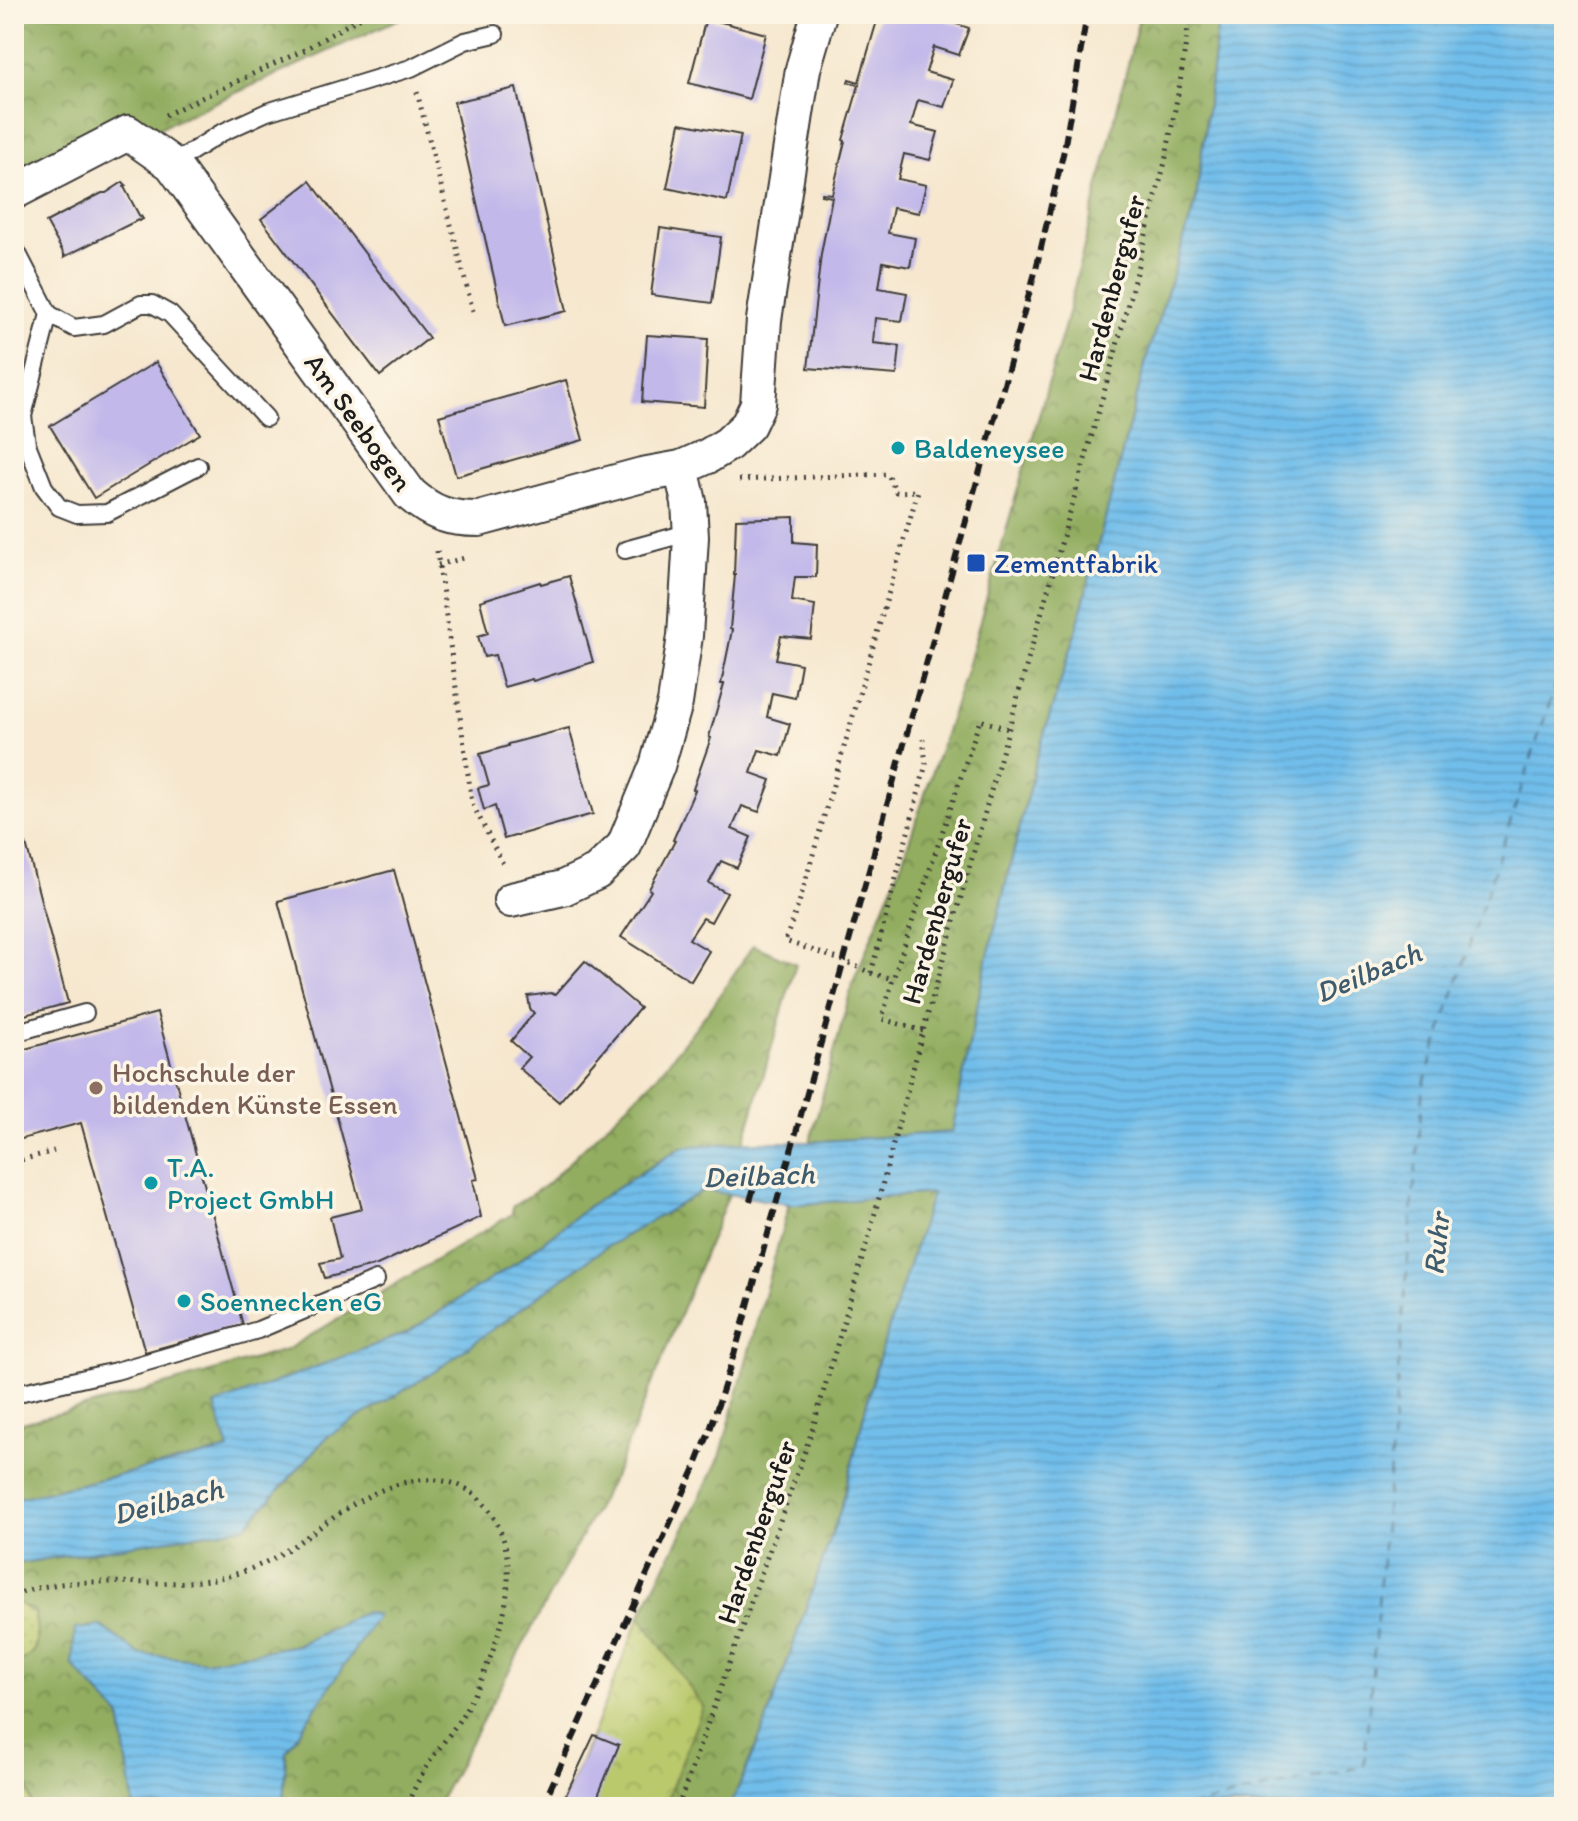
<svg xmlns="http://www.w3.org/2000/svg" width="1578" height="1821" font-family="Itim,sans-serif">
  <defs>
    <pattern id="grass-dots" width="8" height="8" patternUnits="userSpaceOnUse" patternTransform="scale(2)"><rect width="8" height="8" fill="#b9c96c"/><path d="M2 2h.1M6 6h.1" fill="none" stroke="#9eac5d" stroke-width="1.8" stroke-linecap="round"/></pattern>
    <pattern id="forest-crowns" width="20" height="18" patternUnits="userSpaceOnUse" patternTransform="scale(2)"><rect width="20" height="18" fill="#92ad60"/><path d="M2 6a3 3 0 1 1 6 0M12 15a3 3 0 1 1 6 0" fill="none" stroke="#768c4e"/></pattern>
    <pattern id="park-crowns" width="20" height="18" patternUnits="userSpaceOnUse" patternTransform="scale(2)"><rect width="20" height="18" fill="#b9c96c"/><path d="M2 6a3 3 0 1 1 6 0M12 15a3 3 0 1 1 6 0" fill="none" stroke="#9eac5d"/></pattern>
    <pattern id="water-rules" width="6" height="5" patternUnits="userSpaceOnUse" patternTransform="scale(2)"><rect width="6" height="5" fill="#71bdea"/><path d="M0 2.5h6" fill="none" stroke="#61a2c8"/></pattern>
  </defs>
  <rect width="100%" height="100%" fill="#fcf5e5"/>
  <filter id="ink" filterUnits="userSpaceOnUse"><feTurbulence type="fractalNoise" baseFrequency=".0125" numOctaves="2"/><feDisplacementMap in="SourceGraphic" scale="16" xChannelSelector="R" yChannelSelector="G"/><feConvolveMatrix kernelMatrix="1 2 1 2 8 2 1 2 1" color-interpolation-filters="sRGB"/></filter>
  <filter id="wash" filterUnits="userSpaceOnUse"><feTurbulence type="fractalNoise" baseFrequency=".006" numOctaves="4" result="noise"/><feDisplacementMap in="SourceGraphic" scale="32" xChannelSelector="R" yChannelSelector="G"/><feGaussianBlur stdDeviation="1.8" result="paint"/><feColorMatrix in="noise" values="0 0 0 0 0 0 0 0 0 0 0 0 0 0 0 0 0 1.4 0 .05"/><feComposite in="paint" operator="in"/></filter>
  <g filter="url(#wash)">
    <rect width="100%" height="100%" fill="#f6e7ce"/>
    <!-- grass -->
    <g fill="url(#grass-dots)" stroke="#6a7244" stroke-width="2">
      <path d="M14 1600 35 1614C37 1641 42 1652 14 1665Z"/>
      <polygon points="14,1742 19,1747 32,1807 14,1807"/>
    </g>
    <!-- forest -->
    <g fill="url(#forest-crowns)" stroke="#57643e" stroke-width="2">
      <polygon points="14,14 410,14 106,152 14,199"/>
      <polygon points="1140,14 1219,14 1196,201 1148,353 1073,642 1037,756 982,981 952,1132 810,1142 852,985 902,862 962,684 1066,321"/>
      <polygon points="753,945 796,964 744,1142 681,1147 589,1206 516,1263 406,1333 216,1405 229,1450 14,1499 14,1425 127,1396 286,1350 512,1214 512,1207 547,1184 657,1076 714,1004"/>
      <path d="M704 1190 729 1194 617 1470 436 1807H283L286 1752 377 1615 365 1612 297 1645 206 1661 139 1654 101 1626 72 1665 120 1716 134 1807H32L19 1747 14 1742V1665C42 1652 37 1641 35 1614L14 1600V1564L245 1527 328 1436 434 1372 603 1249Z"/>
      <polygon points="933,1193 874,1374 842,1505 764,1728 730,1807 664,1807 703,1707 640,1616 720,1457 789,1204 804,1204"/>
    </g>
    <!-- park -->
    <polygon fill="url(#park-crowns)" stroke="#6a7244" stroke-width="2" points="640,1616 703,1707 664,1807 560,1807 580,1765"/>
    <!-- water -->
    <g fill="url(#water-rules)" stroke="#466c83" stroke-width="2">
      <polygon points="1219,14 1564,14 1564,1807 730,1807 764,1728 842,1505 874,1374 932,1193 804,1204 789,1204 704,1190 603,1249 434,1372 328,1436 245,1527 14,1564 14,1499 229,1450 215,1405 406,1333 516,1263 589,1206 682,1147 744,1142 810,1142 952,1132 982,981 1037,756 1073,642 1148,353 1196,201"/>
      <polygon points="365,1612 378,1615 286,1752 283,1807 134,1807 120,1716 72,1665 75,1629 101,1626 139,1654 206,1661 297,1645"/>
    </g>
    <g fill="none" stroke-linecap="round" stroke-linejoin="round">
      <!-- ferry -->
      <polyline stroke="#3e5c6e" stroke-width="2" stroke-dasharray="10 8" stroke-linecap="butt" points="1189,1807 1364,1766 1423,1086 1564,659"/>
    </g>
    <g id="blocks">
      <!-- building -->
      <g fill="#c2b9ea">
        <polygon points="879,14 944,14 942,19 969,28 959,55 934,47 926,72 953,80 944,107 918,100 911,125 938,132 930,160 904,154 898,179 926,185 919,213 893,208 888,233 915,238 910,267 883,262 879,288 907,293 902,321 875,318 873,343 900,346 897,375 808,368 821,254 832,197 821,195 822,193 832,194 845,141 843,140 859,85 848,82 849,79 859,82"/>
        <polygon points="706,18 766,34 749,99 689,83"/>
        <polygon points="516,88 567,311 505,326 454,102"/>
        <polygon points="680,123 741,135 727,201 667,188"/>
        <polygon points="310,181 429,338 380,376 261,219"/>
        <polygon points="123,182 126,185 124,187 140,217 141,216 143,219 139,221 138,220 64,257 64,254 46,222 102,193 106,193"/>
        <polygon points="660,228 721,237 712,303 651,295"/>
        <polygon points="647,335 708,339 704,407 642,402"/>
        <polygon points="156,362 200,434 94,498 50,426"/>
        <polygon points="566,380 583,440 456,476 439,416"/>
        <polygon points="794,517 794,542 817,544 816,577 795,577 792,601 815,605 811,639 781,636 776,659 801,664 795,698 772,693 767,717 790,724 781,756 759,750 751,773 771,780 759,812 742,806 732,829 751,837 737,868 721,861 709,883 727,893 711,922 703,918 689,939 709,951 691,981 621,937 651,891 649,889 675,841 673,840 695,790 693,789 711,738 709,737 724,684 721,684 732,630 730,629 735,575 734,575 736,519"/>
        <polygon points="569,576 593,662 533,681 532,679 504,687 495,655 484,657 478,636 488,633 480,601 540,582 541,584"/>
        <polygon points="569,728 593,814 504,839 495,806 484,810 478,788 489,785 480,754 508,746 508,744"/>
        <polygon points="26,844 68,1003 14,1018 14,847"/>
        <polygon points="394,870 478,1179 473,1180 481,1217 377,1265 325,1278 320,1263 340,1259 330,1217 362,1209 278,901"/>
        <polygon points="585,961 640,1008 559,1102 519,1068 529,1057 511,1041 534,1013 530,1009 528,996 551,993 555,995"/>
        <polygon points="157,1013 243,1325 145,1352 81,1123 14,1141 14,1052"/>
        <polygon points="594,1735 619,1745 599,1793 596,1807 560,1807"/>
      </g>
    </g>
  </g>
  <g filter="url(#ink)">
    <use href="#blocks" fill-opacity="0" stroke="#3d3a37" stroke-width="2"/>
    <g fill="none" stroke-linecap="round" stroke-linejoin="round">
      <defs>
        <g id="service">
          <polyline points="172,164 221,133 267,112 411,68 465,41 495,34"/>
          <polyline points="14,246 49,314 74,328 104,324 141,304 152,304 170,314 266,418"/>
          <polyline points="49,314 23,416 27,444 44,487 59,507 77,514 107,513 198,466"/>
          <polyline points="625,550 676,536 691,537"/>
          <polyline points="14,1033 85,1013"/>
          <polyline points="14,1394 116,1371 258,1330 376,1280"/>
        </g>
        <g id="minor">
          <path d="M14 192 128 133 172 164 410 494C433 514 449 519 479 519L642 475 681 468 708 456 728 444 748 425 758 404 764 320 803 69 819 14"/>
          <polyline points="511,900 563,888 597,872 624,846 657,766 675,703 685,636 691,537 689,502 681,468"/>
        </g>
      </defs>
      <!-- service casing -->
      <use href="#service" stroke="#3d3a37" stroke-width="20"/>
      <!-- minor casing -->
      <use href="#minor" stroke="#3d3a37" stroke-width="38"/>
      <!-- path -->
      <g stroke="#3d3a37" stroke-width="5" stroke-dasharray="2 6" stroke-linecap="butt">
        <polyline points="417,92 473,311"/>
        <polyline points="165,115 304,50 366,14"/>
        <polyline points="739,480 888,474 896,492 918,491 799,903 785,941 844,961 871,973 893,979"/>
        <polyline points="437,551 472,803 504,866"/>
        <polyline points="438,565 468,557"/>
        <polyline points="871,973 926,764 923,739"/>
        <polyline points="923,1031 882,1019 893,979 980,720 1008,729"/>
        <polyline points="14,1162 54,1151"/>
        <path d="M14 1595C87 1567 168 1597 242 1572 303 1552 343 1496 407 1482 435 1476 465 1481 484 1504 534 1561 496 1657 463 1714 455 1728 444 1741 435 1754 423 1771 414 1788 406 1807"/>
        <polyline points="678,1807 812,1431 871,1228 923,1031 1114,357 1165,162 1180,83 1190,14"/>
      </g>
      <!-- service -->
      <use href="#service" stroke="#fff" stroke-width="16"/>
      <!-- minor -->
      <use href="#minor" stroke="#fff" stroke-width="34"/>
      <!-- rail -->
      <g stroke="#1c1c1c" stroke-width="6" stroke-dasharray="12 6" stroke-linecap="butt">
        <polyline points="750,1201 759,1170"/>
        <polyline points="542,1807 694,1470 709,1433 737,1345 1036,269 1064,150 1087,14"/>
      </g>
    </g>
  </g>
  <!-- markers -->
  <g fill="#0f9aa8" stroke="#fcf5e5" stroke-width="3">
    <circle cx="898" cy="448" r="8"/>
    <circle cx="151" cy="1183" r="8"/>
    <circle cx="184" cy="1301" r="8"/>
  </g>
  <rect fill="#1a4fb4" stroke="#fcf5e5" stroke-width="3" x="966" y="553" width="20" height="20" rx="4"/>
  <circle fill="#8d6e63" stroke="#fcf5e5" stroke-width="3" cx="96" cy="1088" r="8"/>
  <g text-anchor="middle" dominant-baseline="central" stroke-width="7" stroke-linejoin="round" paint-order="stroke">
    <!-- street labels -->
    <g font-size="28" fill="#1c1c1c" stroke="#fcf5e5">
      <text transform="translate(1111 288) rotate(-75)">Hardenbergufer</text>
      <text transform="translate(359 422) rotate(54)">Am Seebogen</text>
      <text transform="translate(936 911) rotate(-74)">Hardenbergufer</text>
      <text transform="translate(756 1532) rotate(-71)">Hardenbergufer</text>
    </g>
    <!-- culture labels -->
    <g font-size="28" fill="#0d838f" stroke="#fcf5e5" text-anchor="start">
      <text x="914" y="448">Baldeneysee</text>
      <text x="167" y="1167">T.A.<tspan x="167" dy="32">Project GmbH</tspan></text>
      <text x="200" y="1301">Soennecken eG</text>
    </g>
    <!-- transit labels -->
    <g font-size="28" fill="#164399" stroke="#fcf5e5" text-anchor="start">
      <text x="994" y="563">Zementfabrik</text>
    </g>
    <!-- education labels -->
    <g font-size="28" fill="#785e54" stroke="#fcf5e5" text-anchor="start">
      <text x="112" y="1072">Hochschule der<tspan x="112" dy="32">bildenden Künste Essen</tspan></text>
    </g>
    <!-- water labels -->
    <g font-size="30" font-style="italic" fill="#3e5c6e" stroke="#fcf5e5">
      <text transform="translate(1368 972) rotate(-23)">Deilbach</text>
      <text transform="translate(759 1175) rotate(-2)">Deilbach</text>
      <text transform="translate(1436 1244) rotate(-84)">Ruhr</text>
      <text transform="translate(168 1501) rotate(-14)">Deilbach</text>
    </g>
  </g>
  <!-- margin -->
  <rect width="1578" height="1821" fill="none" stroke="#fcf5e5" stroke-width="48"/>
</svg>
